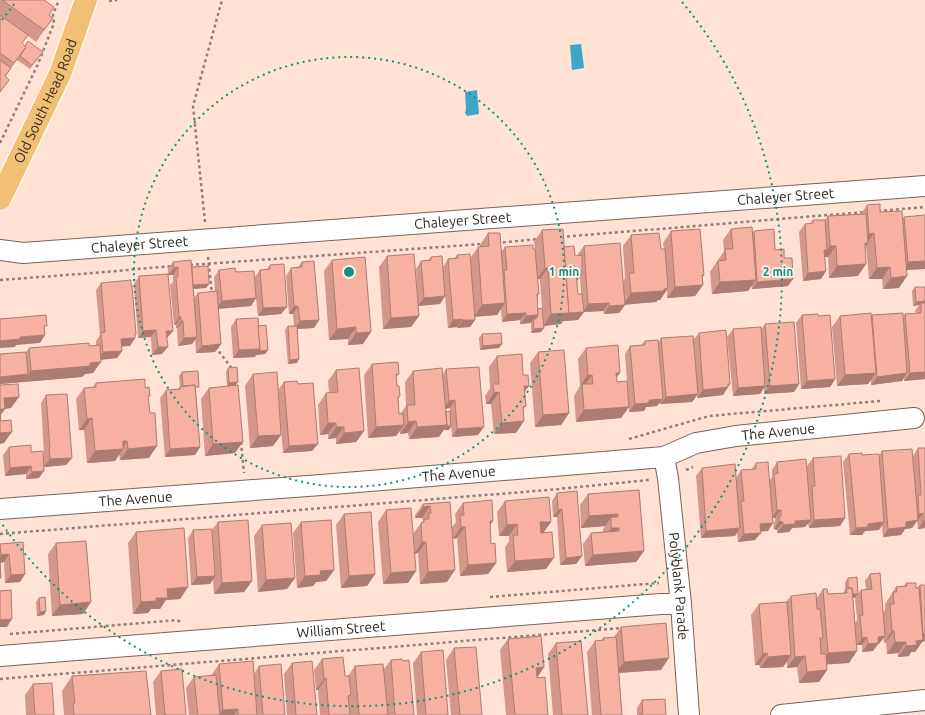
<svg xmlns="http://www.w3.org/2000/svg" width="925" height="715" font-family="Ubuntu,sans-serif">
  <rect width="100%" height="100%" fill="#ffe2d4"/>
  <!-- water -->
  <g fill="#3fa6ca">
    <polygon points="581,44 584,68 572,70 570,45"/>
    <polygon points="477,90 479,114 467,116 465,113 466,109 465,92"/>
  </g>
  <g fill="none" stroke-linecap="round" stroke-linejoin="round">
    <defs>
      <g id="minor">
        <path id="s1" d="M0 250 23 253 925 186"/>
        <path id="s2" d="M664 457 668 478 681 604 689 715"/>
        <path id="s3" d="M0 509 321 485 664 457 696 443 736 436 914 418"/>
        <path id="s4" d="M0 656 661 604H681"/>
        <polyline points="781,715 925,700"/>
      </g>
      <g id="primary">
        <path id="s5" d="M0 199 60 74 86 0"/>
      </g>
    </defs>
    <!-- minor casing -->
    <use href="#minor" stroke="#7b6256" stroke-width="22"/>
    <!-- primary casing -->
    <use href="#primary" stroke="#fff" stroke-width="24"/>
    <!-- path -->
    <g stroke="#937f76" stroke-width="2.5" stroke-dasharray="3 3" stroke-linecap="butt">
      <polyline points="109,1 117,0"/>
      <polyline points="0,143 38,64 54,23 53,14 59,0"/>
      <polyline points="878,211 925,207"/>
      <polyline points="205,222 193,106 222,0"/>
      <polyline points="561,237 865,212"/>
      <polyline points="497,243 538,239"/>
      <polyline points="208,257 212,294"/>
      <polyline points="190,265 482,244"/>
      <polyline points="0,280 93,273 173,266"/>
      <polyline points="217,346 217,349 233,370"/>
      <polyline points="629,439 709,416 880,401"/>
      <polyline points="241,442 244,473"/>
      <polyline points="686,470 693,467"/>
      <polyline points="0,534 548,490 649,480"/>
      <polyline points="490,597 659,583"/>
      <polyline points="10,634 176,620 182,622"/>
      <polyline points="0,679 623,628"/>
    </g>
    <!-- minor -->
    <use href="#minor" stroke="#fff" stroke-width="20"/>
    <!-- primary -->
    <use href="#primary" stroke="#f0c174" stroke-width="22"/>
  </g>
  <!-- wall -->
  <g fill="#d4988a" fill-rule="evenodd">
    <polygon points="0,0 44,0 49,15 53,18 36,42 27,35 22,43 25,46 43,52 30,69 17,60 5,77 0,93"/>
    <polygon points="867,205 880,212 903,219 904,217 925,215 925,269 907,270 899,288 883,289 882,279 869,279 866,246 865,247 858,276 829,278 828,257 825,257 826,271 821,279 803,281 799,232 805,224 810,224 813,220 825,220 828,216 861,214"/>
    <polygon points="731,229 752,233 754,231 775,250 788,286 752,289 751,285 748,291 712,294 710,272 724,251 723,240"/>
    <path d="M542 230 575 256H578V254L584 246 623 282 625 278 623 246 631 235 661 249H664L663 243 671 231 704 275 702 277 703 285 695 296 667 298V290L660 300H658L656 302 625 304V305L619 313 604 314 603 311 584 312 578 320 563 321 561 324 544 326 541 332 531 333V323L520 324V320L502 322 501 309 497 315 475 316V320L470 327 457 328V327L448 328 445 296 440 304 418 306 416 269 421 261 428 260 431 257 443 267 448 259 455 258 457 255 471 257 478 247H480V245L488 233 501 252 505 247 535 249 534 242ZM580 277 581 294H578L577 281ZM538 279H540L542 308 538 309Z"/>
    <polygon points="387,256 419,316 411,327 383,329 379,267"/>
    <polygon points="332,260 363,344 348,345 348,339 329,340 324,271"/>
    <polygon points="173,262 192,267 209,284 206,288 193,289 194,298 198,293 215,291 214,277 219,270 236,272 255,277 260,270 267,269 270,265 281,314 258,316 256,298 251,306 218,309 221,344 215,352 196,353 195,339 192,344 178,346 177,328 176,328 176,325 174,325 170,285 173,282 173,275 168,275 168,269"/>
    <polygon points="302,262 319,320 314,328 298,329 297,363 288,364 285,330 288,326 294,326 293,314 289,314 286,276 291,268 298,267"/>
    <polygon points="139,276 167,338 162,354 152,355 151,337 138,338 134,284"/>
    <polygon points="101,283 135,336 135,338 130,346 122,346 122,351 117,358 101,360 93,373 85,374 82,377 0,384 0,354 26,352 29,348 96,346 96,341 100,335 96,290"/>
    <polygon points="915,287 925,287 925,379 904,381 904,377 902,381 871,385 871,379 868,384 837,386 832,327 840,316 871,316 872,315 903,318 905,314 916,313 915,311 919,305 913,306 912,291"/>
    <polygon points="802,315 818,316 835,379 830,387 801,389 796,323"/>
    <polygon points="236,319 258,326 268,350 265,354 256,355 255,357 233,358 231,327"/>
    <polygon points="765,324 799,384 794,392 764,394 764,388 760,394 733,396 727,337 733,329 761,330"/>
    <polygon points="699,333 728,387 723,395 697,398 697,395 692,402 660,404 660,402 657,406 646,407 644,411 629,412 629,407 621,418 576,422 574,396 580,386 578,359 586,348 617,378 617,382 627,381 625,354 630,346 641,345 645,341 659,342 661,338 693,340"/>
    <polygon points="482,334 499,348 480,350 479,338"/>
    <polygon points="538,352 569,413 561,425 535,427 530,363"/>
    <polygon points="497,356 525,392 526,406 523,410 516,433 494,434 491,404 486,404 485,396 490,388 489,367"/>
    <path d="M372 364 399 374 396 377 397 386 400 396 398 399 399 414H400L406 406 405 382 413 371 443 374 446 369 478 435 452 437 451 426 449 430H444V429L439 437 409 439 408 433 400 434V431L396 436 368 438 364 375ZM450 408V411L446 412 445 409Z"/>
    <polygon points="228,368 235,386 235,453 205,456 201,399 209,388 227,386 226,372"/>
    <polygon points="336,370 364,431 356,442 336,444 336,438 328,439 328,434 320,435 318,405 326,393 329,393 328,381"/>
    <polygon points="182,372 196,390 200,447 195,455 165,457 160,398 166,390 178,389 180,387 179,376"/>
    <polygon points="253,374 281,435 273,446 250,448 245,386"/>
    <polygon points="284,382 298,384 312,451 283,453 278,390"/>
    <polygon points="96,383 145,388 148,399 149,458 120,460 119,454 115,461 87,463 84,430 79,430 76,399 84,388 93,387"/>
    <polygon points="46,395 72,458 66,465 44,467 43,456 44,455 41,403"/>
    <polygon points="9,447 31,452 39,478 26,479 26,474 5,476 3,455"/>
    <polygon points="918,448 925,528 918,529 917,521 912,528 905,529 901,535 883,537 882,525 879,530 865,531 862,535 850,535 843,462 849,454 879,456 882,451 913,456"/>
    <polygon points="813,458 845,518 840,526 809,528 808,523 805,527 792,528 789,532 777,533 777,530 774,529 773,524 775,521 775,518 773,518 768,531 761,531 755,540 738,542 737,532 735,536 701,538 696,476 702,468 736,478 741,470 751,470 756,463 770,480 772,477 772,470 777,462 807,466"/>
    <polygon points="639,490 644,551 636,562 585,566 583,544 591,533 603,532 603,529 605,526 581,528 580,505 588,494"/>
    <polygon points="557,493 582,556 576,564 560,565 557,517 553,517 552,501"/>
    <polygon points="505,501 551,522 544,532 546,569 507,572 505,547 509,541 509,536 499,536 497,512"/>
    <polygon points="450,502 447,582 420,584 418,553 415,554 408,583 383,584 378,522 386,510 413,534 421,523 423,521 422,518 415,518 415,515 423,504"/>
    <polygon points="463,503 493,521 490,525 491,544 496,563 488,574 460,576 457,538 453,539 452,527 456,522 455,514"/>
    <polygon points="344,514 375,574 367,586 341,588 336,525"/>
    <polygon points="218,522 252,581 244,592 214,594 213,579 210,584 191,585 188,538 193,530 212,530"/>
    <polygon points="301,522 334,570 326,581 316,582 313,586 297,588 293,533"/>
    <polygon points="262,525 295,578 287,589 258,592 254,536"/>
    <polygon points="136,532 188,587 180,599 166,600 160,609 151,609 148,613 133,614 128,543"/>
    <polygon points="56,543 91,602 83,614 52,616 48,554"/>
    <polygon points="0,544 25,574 20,582 5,583 4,562 0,563 0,580"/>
    <polygon points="870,574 883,613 885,610 885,604 896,587 904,586 906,583 916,588 917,588 920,585 925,585 925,641 922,642 915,652 911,652 909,656 898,657 898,653 887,654 886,642 884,643 883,638 879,644 878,644 873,651 862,652 862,645 857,645 849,663 827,664 827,670 819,682 799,683 797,667 787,668 787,662 783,667 760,668 759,665 755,665 751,615 759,604 786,602 791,596 816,599 823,589 828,594 843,593 845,590 845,582 848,578 855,598 853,598 855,623 857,620 855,598 861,590 866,590 865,581"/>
    <polygon points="39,598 46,611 44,615 37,616 36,602"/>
    <polygon points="621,627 661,670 619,673 622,715 592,715 587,652 595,641 602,640 603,638 614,637"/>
    <polygon points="508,639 544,667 537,678 548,715 506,715 500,650"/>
    <polygon points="556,643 588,715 553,715 548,654"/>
    <polygon points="454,648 482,715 451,715 446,660"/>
    <polygon points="421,652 448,715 417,715 413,663"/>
    <polygon points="322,659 345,676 348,676 355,666 384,669 391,660 414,715 320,715 318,690 316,690 314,670"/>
    <polygon points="292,663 317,715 287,715 284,674"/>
    <polygon points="219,664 254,674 259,666 285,715 189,715 186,688 194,677 211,676"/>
    <polygon points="161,671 186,715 156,715 153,682"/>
    <polygon points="72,676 151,715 64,715 62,691"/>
    <polygon points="33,684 54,715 26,715 25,695"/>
    <polygon points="642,700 666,715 637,715 637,708"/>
  </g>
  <!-- shaded-wall -->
  <g fill="#ac7c70">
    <polygon points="874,233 867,243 868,243 860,255 861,245 869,234"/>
    <polygon points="830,246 836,246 828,257 822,257 824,250 827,250"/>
    <polygon points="925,261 925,269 902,270 908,262"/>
    <polygon points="866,264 858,276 829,278 837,266"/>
    <polygon points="178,267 173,275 168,275 174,268"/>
    <polygon points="890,267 882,279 869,279 877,268"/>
    <polygon points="545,268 548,268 540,279 537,279"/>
    <polygon points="826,271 821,279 803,281 808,273"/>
    <polygon points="576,274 582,274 576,282"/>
    <polygon points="702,275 704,275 696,285 703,285 695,296 667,298 675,287"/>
    <polygon points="907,276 899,288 883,289 891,278"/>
    <polygon points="793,279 788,286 752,289 757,282"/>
    <polygon points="756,280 748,291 712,294 720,282"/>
    <polygon points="209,284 206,288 191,289 193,285"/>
    <polygon points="668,288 660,300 658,300 656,302 623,305 631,293"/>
    <polygon points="445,296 440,304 418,306 424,298"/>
    <polygon points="256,298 251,306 216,309 222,301"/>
    <polygon points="925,301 925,305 921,303 919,305 913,306 916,302"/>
    <polygon points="505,303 497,315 474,317 482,305"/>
    <polygon points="609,303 603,311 584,312 578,320 563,321 561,324 543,326 551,314 583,312 588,304"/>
    <polygon points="625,305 619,313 604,314 609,306"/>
    <polygon points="294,306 298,306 293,314 289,314"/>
    <polygon points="287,307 281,314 258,316 263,308"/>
    <polygon points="526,313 520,320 502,322 507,314"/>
    <polygon points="538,315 533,322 533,319 531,323 520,324 526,316"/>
    <polygon points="419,316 411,327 383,329 391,318"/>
    <polygon points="179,317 181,317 176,325 174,325"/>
    <polygon points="462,319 457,327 448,328 453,320"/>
    <polygon points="319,320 314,328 294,329 300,321"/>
    <polygon points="462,320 475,320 470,327 457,328"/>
    <polygon points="181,321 183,321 177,328 176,328"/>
    <polygon points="356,327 348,339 329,340 337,329"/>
    <polygon points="544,328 541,332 531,333 534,329"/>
    <polygon points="156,330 151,337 138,338 143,331"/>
    <polygon points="166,331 173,331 167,338"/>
    <polygon points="371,332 363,344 348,345 356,333"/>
    <polygon points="135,334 136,334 133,338 135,338 130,346 116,347 121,339"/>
    <polygon points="45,335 40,343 16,345 15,347 0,348 0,341 20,337"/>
    <polygon points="197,337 192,344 178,346 184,338"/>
    <polygon points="221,344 215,352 196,353 202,346"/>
    <polygon points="502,344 499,348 480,350 483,346"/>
    <polygon points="158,347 168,347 162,354 152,355"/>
    <polygon points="260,349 268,350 265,354 256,355 255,357 233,358 239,350"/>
    <polygon points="122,351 117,358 97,360 103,352"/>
    <polygon points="299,359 297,363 288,364 290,360"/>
    <polygon points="101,362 93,373 85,374 82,377 23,382 31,371"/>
    <polygon points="925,372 925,379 904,381 910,373"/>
    <polygon points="616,373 620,373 612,384"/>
    <polygon points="876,373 868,384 837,386 845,375"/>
    <polygon points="907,373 902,381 871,385 877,377"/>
    <polygon points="28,374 23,382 0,384 0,377"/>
    <polygon points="588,375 592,375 584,386 582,384 580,386"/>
    <polygon points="835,379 830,387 801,389 807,381"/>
    <polygon points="238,382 235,386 227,387 229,383"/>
    <polygon points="728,384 730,384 723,395 697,398 703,390"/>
    <polygon points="799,384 794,392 764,394 770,386"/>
    <polygon points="524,386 529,386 521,397"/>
    <polygon points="765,386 760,394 733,396 738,388"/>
    <polygon points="499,392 491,404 486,404 494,393"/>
    <polygon points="698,394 692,402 660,404 666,397"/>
    <polygon points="19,397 11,408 5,409 0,416 0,409 4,398"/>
    <polygon points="663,399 657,406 646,407 644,411 629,412 635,404 649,400"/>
    <polygon points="455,400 450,408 443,409 449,401"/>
    <polygon points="629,407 621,418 576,422 584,410"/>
    <polygon points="569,413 561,425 535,427 543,415"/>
    <polygon points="92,418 84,430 79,430 87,419"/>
    <polygon points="416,421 408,433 400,434 408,422"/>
    <polygon points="524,421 516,433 494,434 502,423"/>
    <polygon points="328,423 336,423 328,434 320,435"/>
    <polygon points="404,425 396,436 368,438 376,427"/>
    <polygon points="447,425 439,437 409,439 417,427"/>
    <polygon points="447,426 451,426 449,430 444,430"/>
    <polygon points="336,427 344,427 336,438 328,439"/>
    <polygon points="484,427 478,435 452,437 457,429"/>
    <polygon points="364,431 356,442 336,444 344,433"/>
    <polygon points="12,432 4,443 0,444 0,433"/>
    <polygon points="281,435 273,446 250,448 258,436"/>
    <polygon points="123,441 127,441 122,449 123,449 115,461 87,463 95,451"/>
    <polygon points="243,442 235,453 205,456 213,444"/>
    <polygon points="318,444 312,451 283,453 289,446"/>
    <polygon points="157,446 149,458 120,460 128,449"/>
    <polygon points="200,447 195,455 165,457 170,449"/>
    <polygon points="72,458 66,465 44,467 50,459"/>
    <polygon points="31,466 26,474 5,476 10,468"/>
    <polygon points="44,471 39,478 26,479 32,472"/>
    <polygon points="430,506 422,518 415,518 423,507"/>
    <polygon points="562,509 557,517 553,517 558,510"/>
    <polygon points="777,510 781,510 775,518 771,518"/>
    <polygon points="923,513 912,528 905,529 901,535 883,537 888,529 906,522 914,521 919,514"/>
    <polygon points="618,514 611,523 611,517 605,526 581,528 589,516"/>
    <polygon points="845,518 840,526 809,528 814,520"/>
    <polygon points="811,520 805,527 792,528 789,532 777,533 783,525 795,521"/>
    <polygon points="490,521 493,521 485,532"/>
    <polygon points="779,521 783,522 777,530 774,529"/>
    <polygon points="923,521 925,521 925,528 918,529"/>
    <polygon points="540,522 551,522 543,533 532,534"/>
    <polygon points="884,522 879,530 865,531 862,535 850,535 856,528 868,524"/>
    <polygon points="773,523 768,531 755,532 760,524"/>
    <polygon points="517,524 509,536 499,536 507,525"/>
    <polygon points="461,527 465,527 457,538 453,539"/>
    <polygon points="611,528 619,528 611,539 603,540"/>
    <polygon points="740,528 735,536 701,538 706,531"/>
    <polygon points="761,533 755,540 738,542 744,534"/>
    <polygon points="422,542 426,542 418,553 414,554"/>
    <polygon points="644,551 636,562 585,566 593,555"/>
    <polygon points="9,554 4,562 0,563 0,557 1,555"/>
    <polygon points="582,556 576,564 560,565 566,558"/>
    <polygon points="554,558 546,569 507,572 515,561"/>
    <polygon points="496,563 488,574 460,576 468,565"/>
    <polygon points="334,570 326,581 316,582 313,586 297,588 305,576 320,571"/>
    <polygon points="455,570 447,582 420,584 428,572"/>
    <polygon points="416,571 408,583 383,584 391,573"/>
    <polygon points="25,574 20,582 5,583 11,575"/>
    <polygon points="375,574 367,586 341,588 349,576"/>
    <polygon points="215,576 210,584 191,585 197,577"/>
    <polygon points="295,578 287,589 258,592 266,580"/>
    <polygon points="252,581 244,592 214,594 222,583"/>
    <polygon points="188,587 180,599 166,600 160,609 151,609 148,613 133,614 141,602 156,598 167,589"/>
    <polygon points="849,594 858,594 855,598 846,598"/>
    <polygon points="91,602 83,614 52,616 60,605"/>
    <polygon points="46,611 44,615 37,616 40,612"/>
    <polygon points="12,619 7,627 0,627 0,620"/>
    <polygon points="892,631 894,631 886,642 884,643"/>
    <polygon points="923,634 925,634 925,641 922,642 915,652 911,652 909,656 898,657 906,646 916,641 918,641"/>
    <polygon points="885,636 879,644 878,644 873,651 862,652 868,644 878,637"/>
    <polygon points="867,637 862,645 857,645 862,638"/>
    <polygon points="895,642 906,642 898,653 887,654"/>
    <polygon points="857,651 849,663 820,665 828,653"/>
    <polygon points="767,653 759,665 755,665 763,654"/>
    <polygon points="791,655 783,667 760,668 768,657"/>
    <polygon points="805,656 797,667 787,668 795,657"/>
    <polygon points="669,658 661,670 616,673 624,662"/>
    <polygon points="544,667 536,679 536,668"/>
    <polygon points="827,670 819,682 799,683 807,672"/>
    <polygon points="326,678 318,690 316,690 324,679"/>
    <polygon points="238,709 234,715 219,715 223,710"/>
  </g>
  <!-- building -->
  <g fill="#f6b1a0" stroke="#ac7c70">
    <polygon points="2,0 44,0 54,7 49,15 53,18 44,30"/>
    <polygon points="0,15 28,35 22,43 26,47 14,63 0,53"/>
    <polygon points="28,41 43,52 32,65 20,56 26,47 25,46"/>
    <polygon points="0,60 11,68 5,76 9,80 0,92"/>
    <polygon points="880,204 880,212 902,211 907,276 891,278 890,267 877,268 874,233 869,234 867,205"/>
    <polygon points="866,214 868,243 865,243 866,264 837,266 836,246 830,246 828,216"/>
    <polygon points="925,215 925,261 908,262 904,217"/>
    <polygon points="813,220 825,220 827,250 824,250 826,271 808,273 805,224 813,223"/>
    <polygon points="752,227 756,280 720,282 718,261 726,260 725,249 733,249 731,229"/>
    <polygon points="563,229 569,313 551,314 548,268 545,268 542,230"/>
    <polygon points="700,229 704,275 702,275 703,285 675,287 671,231"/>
    <polygon points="774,229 775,250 784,249 784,258 792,258 793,279 757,282 754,231"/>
    <polygon points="488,233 500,233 505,303 482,305 478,247 489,246"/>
    <polygon points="659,233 661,249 665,249 668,288 664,289 664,291 631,293 629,273 634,273 631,235"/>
    <polygon points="620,243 625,305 609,306 609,303 588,304 584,246"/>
    <polygon points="533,245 533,249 535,249 539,294 537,294 538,315 526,316 526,313 507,314 504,270 507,270 505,247"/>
    <polygon points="574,246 575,256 582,255 582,274 576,274 578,294 582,294 584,312 569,313 564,247"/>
    <polygon points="414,254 419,316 391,318 387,256"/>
    <polygon points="470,254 475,320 462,320 462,319 453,320 448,259 458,258 457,255"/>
    <polygon points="442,256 445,296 424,298 421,261 431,260 431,257"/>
    <polygon points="365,257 371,332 356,333 356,327 337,329 332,260"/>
    <polygon points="191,260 197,337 184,338 183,321 181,321 181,317 179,317 176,277 178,277 178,267 174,268 173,262"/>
    <polygon points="314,261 319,320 300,321 298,306 294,306 291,268 302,267 302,262"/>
    <polygon points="284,264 287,307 263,308 260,270 270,269 270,265"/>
    <polygon points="208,266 209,284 193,285 192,267"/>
    <polygon points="235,268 236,272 254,271 256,298 222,301 219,270"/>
    <polygon points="168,274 173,331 166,331 168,347 158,347 156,330 143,331 139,276"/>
    <polygon points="131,280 131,285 132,285 136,334 135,334 135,338 121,339 122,351 103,352 101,333 105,332 101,283"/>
    <polygon points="915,287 925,287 925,301 916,302"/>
    <polygon points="217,291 221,344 202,346 198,293"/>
    <polygon points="921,303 925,303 925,372 910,373 905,314 921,313"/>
    <polygon points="542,308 544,328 534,329 533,319 536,319 538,315 538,309"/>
    <polygon points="871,313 876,373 845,375 840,316"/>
    <polygon points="903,313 907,373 877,377 872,315"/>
    <polygon points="818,314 818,316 830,315 835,379 807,381 802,315"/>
    <polygon points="46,315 47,326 44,326 45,335 20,337 20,339 0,341 0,319"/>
    <polygon points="258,318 260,349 239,350 236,319"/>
    <polygon points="794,322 799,384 770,386 765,324"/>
    <polygon points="266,325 268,350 259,351 260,349 258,326"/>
    <polygon points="288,326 297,326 299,359 290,360"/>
    <polygon points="761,327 765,386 738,388 733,329"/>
    <polygon points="726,330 730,384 728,384 728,387 703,390 699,333"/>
    <polygon points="501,333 502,344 483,346 482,334"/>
    <polygon points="693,336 698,394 666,397 661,338"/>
    <polygon points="658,340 663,399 649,400 649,403 635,404 630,346 645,345 645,341"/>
    <polygon points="89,343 89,346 100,345 101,362 90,363 90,366 31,371 29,348"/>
    <polygon points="618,345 620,373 616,373 617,382 627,381 629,407 584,410 582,384 593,384 592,375 588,375 586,348"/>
    <polygon points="564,350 569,413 543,415 538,352"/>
    <polygon points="26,352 28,374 0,377 0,354"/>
    <polygon points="522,354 523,375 528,375 529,386 524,386 526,406 523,407 524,421 502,423 499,392 494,393 493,384 499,384 497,356"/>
    <polygon points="398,362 399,374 396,374 397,386 399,386 400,396 398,397 399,414 403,414 404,425 376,427 372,364"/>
    <polygon points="237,367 238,382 229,383 228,368"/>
    <polygon points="479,367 484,427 457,429 455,400 449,401 446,369"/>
    <polygon points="359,368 364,431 344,433 344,427 336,427 336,423 328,423 326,393 338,392 336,370"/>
    <polygon points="442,368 447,425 417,427 416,421 408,422 407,405 415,405 413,371"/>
    <polygon points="198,371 199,387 196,387 195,385 183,386 182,372"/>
    <polygon points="277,372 281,435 258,436 253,374"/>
    <polygon points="145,379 145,388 149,387 150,396 148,396 150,413 155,413 157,446 128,449 127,441 123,441 123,449 95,451 92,418 87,419 84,388 96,387 96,383"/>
    <polygon points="297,381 298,384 313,383 318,444 289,446 284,382"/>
    <polygon points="18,384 19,397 4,398 5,409 0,409 0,385"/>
    <polygon points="195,385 200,447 170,449 166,390 180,389 180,387"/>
    <polygon points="238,385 243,442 213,444 209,388"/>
    <polygon points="67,394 72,458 50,459 49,448 50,448 46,395"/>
    <polygon points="450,411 451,426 447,426 446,412"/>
    <polygon points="0,413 1,421 11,420 12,432 0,433"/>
    <polygon points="31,445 31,452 43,451 44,471 32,472 31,466 10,468 9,447"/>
    <polygon points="918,448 925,448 925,521 923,521 923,513 919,514 918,495 921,495"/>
    <polygon points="912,449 918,520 906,522 906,527 888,529 882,451"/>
    <polygon points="862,453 862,455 879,454 884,522 868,524 868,527 856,528 849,454"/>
    <polygon points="841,456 845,518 814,520 812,487 815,486 813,458"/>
    <polygon points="806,459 811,520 795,521 795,524 783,525 783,522 779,521 779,516 781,516 781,510 777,510 774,474 778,473 777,462"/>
    <polygon points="768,462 773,523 760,524 761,533 744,534 741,501 744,501 741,470 756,469 756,463"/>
    <polygon points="735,464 740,528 706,531 702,468"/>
    <polygon points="639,490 644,551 593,555 591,533 619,531 619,528 611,528 611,517 618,517 618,514 589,516 588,494"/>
    <polygon points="577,491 582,556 566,558 562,509 558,510 557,493"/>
    <polygon points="549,497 551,522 540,522 541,533 552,532 554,558 515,561 513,535 518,535 517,524 507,525 505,501"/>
    <polygon points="492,500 493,521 490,521 491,544 495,543 496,563 468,565 465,527 461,527 460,515 464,515 463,503"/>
    <polygon points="450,502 455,570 428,572 426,542 422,542 421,523 424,522 424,519 429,519 428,513 431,513 430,506 423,507 423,504"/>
    <polygon points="411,508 416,571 391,573 386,510"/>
    <polygon points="371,512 375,574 349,576 344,514"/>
    <polygon points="248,520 252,581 222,583 218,522"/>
    <polygon points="331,520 334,570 320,571 321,575 305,576 301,522"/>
    <polygon points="291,523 295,578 266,580 262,525"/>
    <polygon points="184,528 188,587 167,589 168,598 156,598 156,601 141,602 136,532"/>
    <polygon points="212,529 215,576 197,577 193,530"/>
    <polygon points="86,541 91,602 60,605 56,543"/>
    <polygon points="23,542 25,574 11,575 9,554 1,555 0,544"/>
    <polygon points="0,562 1,578 0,578"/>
    <polygon points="880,573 885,636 878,637 878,643 868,644 867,637 862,638 860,615 863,615 861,590 872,589 870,574"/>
    <polygon points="857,577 858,594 853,594 852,588 848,588 848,578"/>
    <polygon points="906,583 916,583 916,588 919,588 923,640 916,641 917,645 906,646 906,642 895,642 894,631 892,631 890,604 894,604 893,592 897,592 896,587 907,586"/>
    <polygon points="920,585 925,585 925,634 923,634"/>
    <polygon points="852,588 857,651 828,653 823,589 827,589 828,594 847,593 846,589"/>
    <polygon points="11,590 12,619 0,620 0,591"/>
    <polygon points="816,593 817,609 820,609 823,638 820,638 821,654 826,654 827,670 807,672 805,656 795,657 791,596"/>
    <polygon points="45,597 46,611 40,612 39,598"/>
    <polygon points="787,602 791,655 768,657 767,653 763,654 759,604"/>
    <polygon points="666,623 669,658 624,662 621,627"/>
    <polygon points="541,636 544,667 536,668 537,678 545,677 548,715 515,715 508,639"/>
    <polygon points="616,637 622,715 601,715 595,641 604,640 603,638"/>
    <polygon points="581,641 588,715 562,715 556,643"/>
    <polygon points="476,647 482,715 460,715 454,648"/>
    <polygon points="443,650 448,715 426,715 421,652"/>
    <polygon points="343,657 345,676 349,676 351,695 348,696 350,715 329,715 326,678 324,679 322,659"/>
    <polygon points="402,659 403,661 409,660 414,715 395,715 391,660"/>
    <polygon points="253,661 257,715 238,715 238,709 223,710 219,664"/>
    <polygon points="312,661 317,715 296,715 292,663"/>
    <polygon points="281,664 285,715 263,715 259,666"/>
    <polygon points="383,664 388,715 359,715 355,666"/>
    <polygon points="182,669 186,715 165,715 161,671"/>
    <polygon points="146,671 151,715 74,715 73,703 75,703 72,676"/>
    <polygon points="216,675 220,715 198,715 194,677"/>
    <polygon points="52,683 54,715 35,715 33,684"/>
    <polygon points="665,699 666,715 640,715 640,714 643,713 642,700"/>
  </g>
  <!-- distance rings -->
  <g fill="none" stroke="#0f937c" stroke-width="2" stroke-dasharray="2 4">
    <circle cx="349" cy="272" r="215"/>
    <path d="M2 20A429 429 0 0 1 16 2M682 2A429 429 0 1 1 2 524"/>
  </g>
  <g text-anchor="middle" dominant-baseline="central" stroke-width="3.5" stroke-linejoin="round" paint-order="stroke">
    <!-- street labels -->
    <g font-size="14" fill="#322722" stroke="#fff3ed">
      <text stroke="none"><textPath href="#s5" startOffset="108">Old South Head Road</textPath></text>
      <text stroke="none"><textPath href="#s1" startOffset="788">Chaleyer Street</textPath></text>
      <text stroke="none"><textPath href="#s1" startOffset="464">Chaleyer Street</textPath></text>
      <text stroke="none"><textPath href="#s1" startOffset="140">Chaleyer Street</textPath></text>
      <text stroke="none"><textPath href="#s3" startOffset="784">The Avenue</textPath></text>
      <text stroke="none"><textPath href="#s3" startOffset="460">The Avenue</textPath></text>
      <text stroke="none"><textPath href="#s3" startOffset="136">The Avenue</textPath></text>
      <text stroke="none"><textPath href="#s2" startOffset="130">Polyblank Parade</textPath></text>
      <text stroke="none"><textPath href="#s4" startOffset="342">William Street</textPath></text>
    </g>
  </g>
  <circle cx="349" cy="272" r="6" fill="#0f937c" stroke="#fff3ed" stroke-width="2"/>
  <g font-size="12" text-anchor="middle" font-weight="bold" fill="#0f937c" stroke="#fff3ed" stroke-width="3.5" stroke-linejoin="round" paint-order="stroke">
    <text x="564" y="276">1 min</text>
    <text x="778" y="276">2 min</text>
  </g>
</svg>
